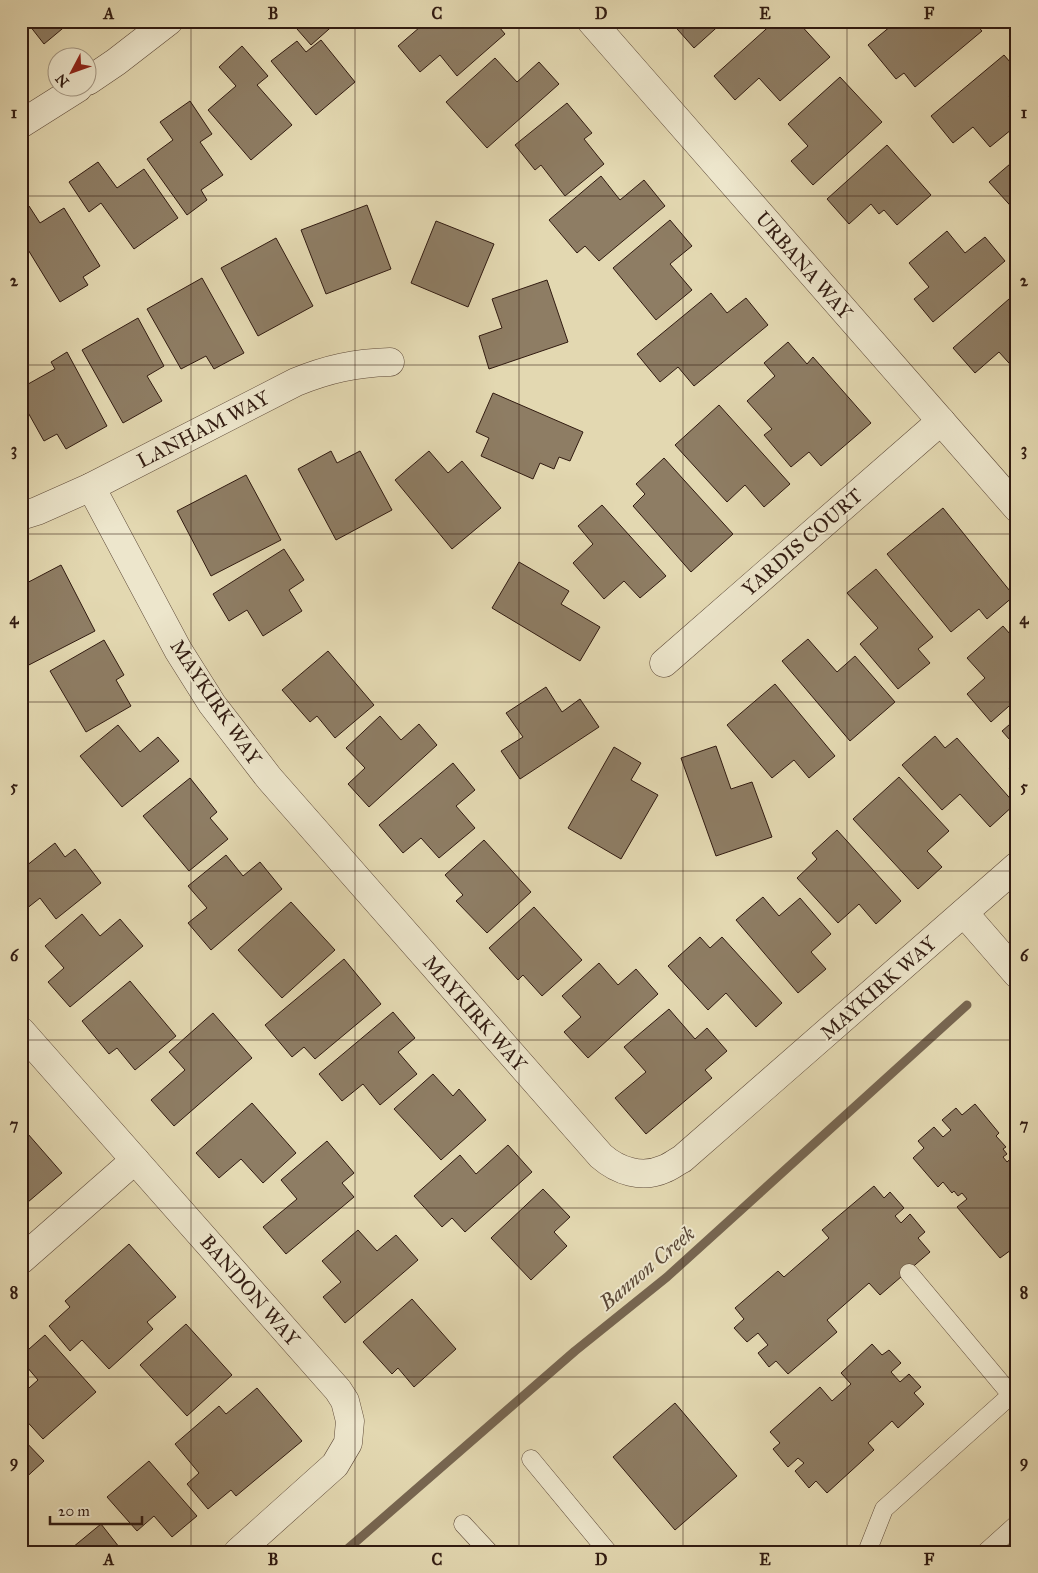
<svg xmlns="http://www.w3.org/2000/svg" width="1038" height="1573" font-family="'IM FELL Great Primer',serif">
  <rect width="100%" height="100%" fill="#e3d8b1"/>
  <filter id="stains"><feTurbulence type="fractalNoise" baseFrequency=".004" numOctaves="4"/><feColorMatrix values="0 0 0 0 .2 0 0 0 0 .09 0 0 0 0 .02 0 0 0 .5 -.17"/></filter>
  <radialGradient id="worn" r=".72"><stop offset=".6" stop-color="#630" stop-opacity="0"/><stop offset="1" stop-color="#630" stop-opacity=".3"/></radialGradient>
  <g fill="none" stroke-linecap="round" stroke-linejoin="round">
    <!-- stream -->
    <polyline stroke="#776651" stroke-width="9" points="344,1552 575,1351 667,1277 967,1005"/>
  </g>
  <!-- building -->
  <g fill="#8e7d64" stroke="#311b11">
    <polygon points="26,21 66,21 68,24 44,44"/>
    <polygon points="290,21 336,21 337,22 311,45"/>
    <polygon points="384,21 397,21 389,28"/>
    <polygon points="427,21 494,21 505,34 457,76 440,55 420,72 398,46"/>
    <polygon points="670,21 724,21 694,48"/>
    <polygon points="775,21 797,21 830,57 780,101 759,78 735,100 714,76"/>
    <polygon points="897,21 933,21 938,27 945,21 973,21 982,31 915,87 904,73 896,79 868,45"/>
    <polygon points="321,40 355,82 316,115 271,61 297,41 306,52"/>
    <polygon points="242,46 268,76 257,85 292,125 251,160 208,110 236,86 219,67"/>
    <polygon points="1004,55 1017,70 1017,90 1009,96 1017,105 1017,125 990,147 973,127 953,143 931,116"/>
    <polygon points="495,58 517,82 539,62 559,84 487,148 446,102"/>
    <polygon points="840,77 882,122 813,185 791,161 808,146 788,124"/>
    <polygon points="190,101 212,134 200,142 223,175 201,190 207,200 187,215 147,159 173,140 160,122"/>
    <polygon points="567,103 592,133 584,139 604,164 565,196 541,165 535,170 515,145"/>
    <polygon points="887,145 931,195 897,225 884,210 879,214 871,204 849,224 827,199"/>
    <polygon points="1017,158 1017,213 989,182"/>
    <polygon points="98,162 117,188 144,169 178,218 134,249 101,203 89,212 69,182"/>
    <polygon points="601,176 620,200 644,180 665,206 599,261 585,246 577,253 549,220"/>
    <polygon points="367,205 391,269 326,294 301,230"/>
    <polygon points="29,206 40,223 64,208 100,266 83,277 88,285 60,302 27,248 21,252 21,210"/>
    <polygon points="670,220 692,246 670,264 692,290 656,320 613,268"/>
    <polygon points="436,221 494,244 468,307 411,283"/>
    <polygon points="947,231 965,253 985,237 1005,261 933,322 914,299 929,287 909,263"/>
    <polygon points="276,238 313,306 258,336 221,268"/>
    <polygon points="202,278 244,353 214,369 206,356 181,369 147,309"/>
    <polygon points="547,280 568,342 489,369 479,336 502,328 492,299"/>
    <polygon points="1017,292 1017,372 999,352 975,373 953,348"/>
    <polygon points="711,293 727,313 746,298 768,325 694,386 678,367 660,382 637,354"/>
    <polygon points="21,301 27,314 21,316"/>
    <polygon points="138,318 164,366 147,376 162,401 123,423 82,350"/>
    <polygon points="788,342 807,364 813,357 871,423 821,466 809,452 791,467 764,435 772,429 747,401 775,376 764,363"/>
    <polygon points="67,352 107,426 66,449 57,434 44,441 21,400 21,388 55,369 51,362"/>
    <polygon points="493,393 583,432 570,461 559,457 554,469 540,463 533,479 481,456 489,438 476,432"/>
    <polygon points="1017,397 1017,410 1010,402"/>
    <polygon points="719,405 790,484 764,507 745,485 727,502 675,445"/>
    <polygon points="331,451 337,463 360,451 392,510 336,540 298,469"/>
    <polygon points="429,451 448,473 462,461 501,508 452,549 395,480"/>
    <polygon points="664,458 733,534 691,572 633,506 645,494 636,484"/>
    <polygon points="246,475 281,540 211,576 177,511"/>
    <polygon points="602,505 666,576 640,598 624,581 604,599 573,563 593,544 578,526"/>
    <polygon points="943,508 1014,596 987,619 979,609 951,632 887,554"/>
    <polygon points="284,549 304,580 289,590 302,611 263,636 247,610 229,621 213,594"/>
    <polygon points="519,562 569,591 561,604 600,627 580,661 492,608"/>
    <polygon points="61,565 95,631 21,669 21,586"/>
    <polygon points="876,569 933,637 918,649 930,663 898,689 860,644 878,628 847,593"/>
    <polygon points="1003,626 1017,642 1017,699 991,722 967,694 985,678 967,658"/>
    <polygon points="808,639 837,672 855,656 895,702 850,741 782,661"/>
    <polygon points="104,640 124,675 116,680 131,706 86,732 50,671"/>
    <polygon points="328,651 374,705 335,738 317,716 310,722 282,690"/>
    <polygon points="775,684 835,756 809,778 794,760 772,778 727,725"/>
    <polygon points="546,687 562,712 580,699 599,727 520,779 501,751 523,737 506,713"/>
    <polygon points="380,716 401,740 419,724 437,745 369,807 348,784 365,768 346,748"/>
    <polygon points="1017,718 1017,748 1002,731"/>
    <polygon points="118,725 140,752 158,737 179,761 122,807 80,756"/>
    <polygon points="935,736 945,748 957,738 1015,804 990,827 960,794 942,810 902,765"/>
    <polygon points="716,746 731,789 752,782 772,837 716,856 681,758"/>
    <polygon points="614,747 641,763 631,780 658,795 621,859 568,828"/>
    <polygon points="1017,761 1017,777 1009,768"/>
    <polygon points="453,763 475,790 456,806 475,828 439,858 421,838 403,853 379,825"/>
    <polygon points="899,777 949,831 927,851 942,867 918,889 853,819"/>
    <polygon points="190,778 217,812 210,818 228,839 189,871 143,816"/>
    <polygon points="21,820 28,831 21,835"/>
    <polygon points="837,830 901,901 876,924 859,904 838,923 797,878 817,859 812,853"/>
    <polygon points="484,840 531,892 487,933 456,901 463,895 445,875"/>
    <polygon points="55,843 65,857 75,849 101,883 56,919 40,898 21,913 21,870"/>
    <polygon points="226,855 243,876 260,862 282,889 211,950 188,923 207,908 188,886"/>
    <polygon points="763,897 779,916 800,898 831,934 811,952 826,969 798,993 736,920"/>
    <polygon points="291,902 335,950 282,998 238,950"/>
    <polygon points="534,907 582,960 542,996 523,975 518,980 489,948"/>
    <polygon points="82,914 100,936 120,919 143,946 70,1007 48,982 64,968 45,946"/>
    <polygon points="700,937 710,948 722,937 782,1003 756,1027 726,993 708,1010 668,966"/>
    <polygon points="344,959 381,1004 315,1059 304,1047 292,1057 265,1025"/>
    <polygon points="599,963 618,985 636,969 658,994 588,1058 564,1032 581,1017 562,996"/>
    <polygon points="130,981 176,1036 135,1070 117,1048 109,1054 82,1021"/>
    <polygon points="669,1009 695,1039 707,1028 727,1051 705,1070 712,1078 646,1134 615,1098 646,1072 624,1047"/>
    <polygon points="393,1012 415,1038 398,1052 417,1074 380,1105 363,1084 342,1101 319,1074"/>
    <polygon points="213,1013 252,1058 174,1126 151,1100 185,1070 169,1052"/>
    <polygon points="433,1074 453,1096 459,1089 486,1120 441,1160 394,1109"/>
    <polygon points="252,1103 296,1153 263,1183 241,1159 219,1178 196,1153"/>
    <polygon points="975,1104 999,1133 996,1136 1006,1147 1003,1149 1007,1154 1003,1157 1007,1162 1017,1153 1016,1256 1011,1250 1000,1258 957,1207 967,1199 962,1193 958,1196 954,1191 952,1193 943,1182 938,1187 913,1158 924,1148 918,1141 934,1127 943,1137 951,1130 942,1120 956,1108 962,1115"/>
    <polygon points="21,1126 62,1173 21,1208"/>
    <polygon points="327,1141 354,1173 342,1183 354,1197 286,1254 263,1227 297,1199 281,1180"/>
    <polygon points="508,1145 532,1172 465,1232 452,1218 442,1227 414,1196 460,1155 476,1174"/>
    <polygon points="874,1186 884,1198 890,1192 904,1208 895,1216 901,1223 910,1214 925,1232 918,1238 930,1252 880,1295 869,1283 827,1320 837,1332 788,1374 776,1361 769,1367 758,1353 768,1345 758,1333 747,1342 734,1328 744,1319 735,1308 778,1271 784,1277 829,1238 822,1230"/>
    <polygon points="543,1189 570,1217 554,1232 567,1246 531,1280 491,1238"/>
    <polygon points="358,1230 377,1251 396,1235 418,1260 345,1323 323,1297 341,1282 322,1261"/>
    <polygon points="129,1244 176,1297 147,1322 153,1329 109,1369 82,1340 70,1351 49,1326 70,1307 65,1301"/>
    <polygon points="412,1299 456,1349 414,1387 398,1368 392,1374 363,1342"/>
    <polygon points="186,1324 232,1375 187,1416 140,1365"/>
    <polygon points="45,1335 96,1392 43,1439 21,1415 21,1395 38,1380 21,1360 21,1356"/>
    <polygon points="872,1344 882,1355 889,1350 901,1363 891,1372 900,1382 909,1374 921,1387 914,1393 924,1404 898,1428 892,1421 868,1443 874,1450 827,1493 816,1481 809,1488 795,1471 804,1463 798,1458 788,1467 773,1449 780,1443 770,1432 820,1387 832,1401 851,1384 841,1373"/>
    <polygon points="257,1388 302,1441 236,1496 231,1490 208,1509 187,1484 199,1473 175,1444 219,1406 226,1414"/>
    <polygon points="675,1403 737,1476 675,1530 613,1457"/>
    <polygon points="21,1437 44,1461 21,1482"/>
    <polygon points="149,1461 197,1516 172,1537 154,1516 137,1531 107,1497"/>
    <polygon points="101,1524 123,1552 67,1552"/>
  </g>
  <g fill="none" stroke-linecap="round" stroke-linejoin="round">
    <defs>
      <g id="service">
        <polyline points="909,1273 1017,1402"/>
        <polyline points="531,1459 608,1552"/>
        <polyline points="463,1524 489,1552"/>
        <polyline points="867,1552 884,1509 1011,1395"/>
        <polyline points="986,1552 1017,1524"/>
      </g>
      <g id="minor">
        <polyline points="591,21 1017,508"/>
        <polyline points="88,81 116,62 169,21"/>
        <polyline points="21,124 78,88"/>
        <path d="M91 487 178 650 212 704 269 778 601 1156C618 1171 642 1179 664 1169 670 1167 676 1162 682 1159L1017 866"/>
        <path d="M21 516 37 511 91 487 296 382C328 369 355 363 390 362"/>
        <polyline points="664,663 941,421"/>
        <polyline points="964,913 1017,974"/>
        <polyline points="21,1031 338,1390 345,1401 350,1421 348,1443 335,1465 238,1552"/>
        <polyline points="21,1260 135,1160"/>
      </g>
    </defs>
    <!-- service casing -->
    <use href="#service" stroke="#5e4a39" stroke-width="19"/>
    <!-- minor casing -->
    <use href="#minor" stroke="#5e4a39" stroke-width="29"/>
    <!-- service -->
    <use href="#service" stroke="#ede6cc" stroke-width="18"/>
    <!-- minor -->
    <use href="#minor" stroke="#ede6cc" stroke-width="28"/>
  </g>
  <!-- grid -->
  <path fill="none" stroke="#311b11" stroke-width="1" stroke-opacity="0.55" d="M191 21V1552M355 21V1552M519 21V1552M683 21V1552M847 21V1552M21 196H1017M21 365H1017M21 534H1017M21 702H1017M21 871H1017M21 1040H1017M21 1208H1017M21 1377H1017"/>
  <g text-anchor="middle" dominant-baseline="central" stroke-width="4" stroke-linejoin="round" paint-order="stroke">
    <!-- street labels -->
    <g font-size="20" fill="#311b11" stroke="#ede6cc">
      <text transform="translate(804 265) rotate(49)">URBANA WAY</text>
      <text transform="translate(203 429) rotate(-27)">LANHAM WAY</text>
      <text transform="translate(802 542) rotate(-41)">YARDIS COURT</text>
      <text transform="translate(216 702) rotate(56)">MAYKIRK WAY</text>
      <text transform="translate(878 988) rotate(-41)">MAYKIRK WAY</text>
      <text transform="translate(475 1013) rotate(49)">MAYKIRK WAY</text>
      <text transform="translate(250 1290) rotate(49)">BANDON WAY</text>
    </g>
    <!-- water labels -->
    <g font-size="21" font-style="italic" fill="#5a4736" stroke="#ede6cc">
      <text transform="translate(647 1268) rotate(-40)">Bannon Creek</text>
    </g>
  </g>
  <!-- margin -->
  <rect width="1038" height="1573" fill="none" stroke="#e3d8b1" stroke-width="55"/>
  <!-- north arrow -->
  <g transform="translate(72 72) rotate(229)"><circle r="24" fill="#ede6cc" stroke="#a29581"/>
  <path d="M0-4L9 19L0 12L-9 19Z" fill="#8f2418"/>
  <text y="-8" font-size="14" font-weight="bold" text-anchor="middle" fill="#311b11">N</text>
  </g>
  <!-- scale -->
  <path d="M50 1516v8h92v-8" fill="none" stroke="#311b11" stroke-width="2.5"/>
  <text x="58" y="1516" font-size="15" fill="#311b11" stroke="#ede6cc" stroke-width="4" paint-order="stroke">20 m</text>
  <rect x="28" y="28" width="982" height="1518" fill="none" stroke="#311b11" stroke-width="2"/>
  <g font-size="16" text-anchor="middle" font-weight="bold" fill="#311b11">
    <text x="109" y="19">A</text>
    <text x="273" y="19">B</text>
    <text x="437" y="19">C</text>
    <text x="601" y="19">D</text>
    <text x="765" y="19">E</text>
    <text x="929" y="19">F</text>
    <text x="14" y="118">1</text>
    <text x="1024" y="118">1</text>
    <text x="14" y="286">2</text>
    <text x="1024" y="286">2</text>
    <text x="14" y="455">3</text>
    <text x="1024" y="455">3</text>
    <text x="14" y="624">4</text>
    <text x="1024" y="624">4</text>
    <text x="14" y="792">5</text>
    <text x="1024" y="792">5</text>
    <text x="14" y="961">6</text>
    <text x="1024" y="961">6</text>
    <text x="14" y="1130">7</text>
    <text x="1024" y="1130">7</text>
    <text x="14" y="1298">8</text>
    <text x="1024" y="1298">8</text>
    <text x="14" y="1467">9</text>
    <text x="1024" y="1467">9</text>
    <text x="109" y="1565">A</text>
    <text x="273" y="1565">B</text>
    <text x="437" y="1565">C</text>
    <text x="601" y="1565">D</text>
    <text x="765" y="1565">E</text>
    <text x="929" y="1565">F</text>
  </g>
  <rect width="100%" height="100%" filter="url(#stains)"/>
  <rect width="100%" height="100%" fill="url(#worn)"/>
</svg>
